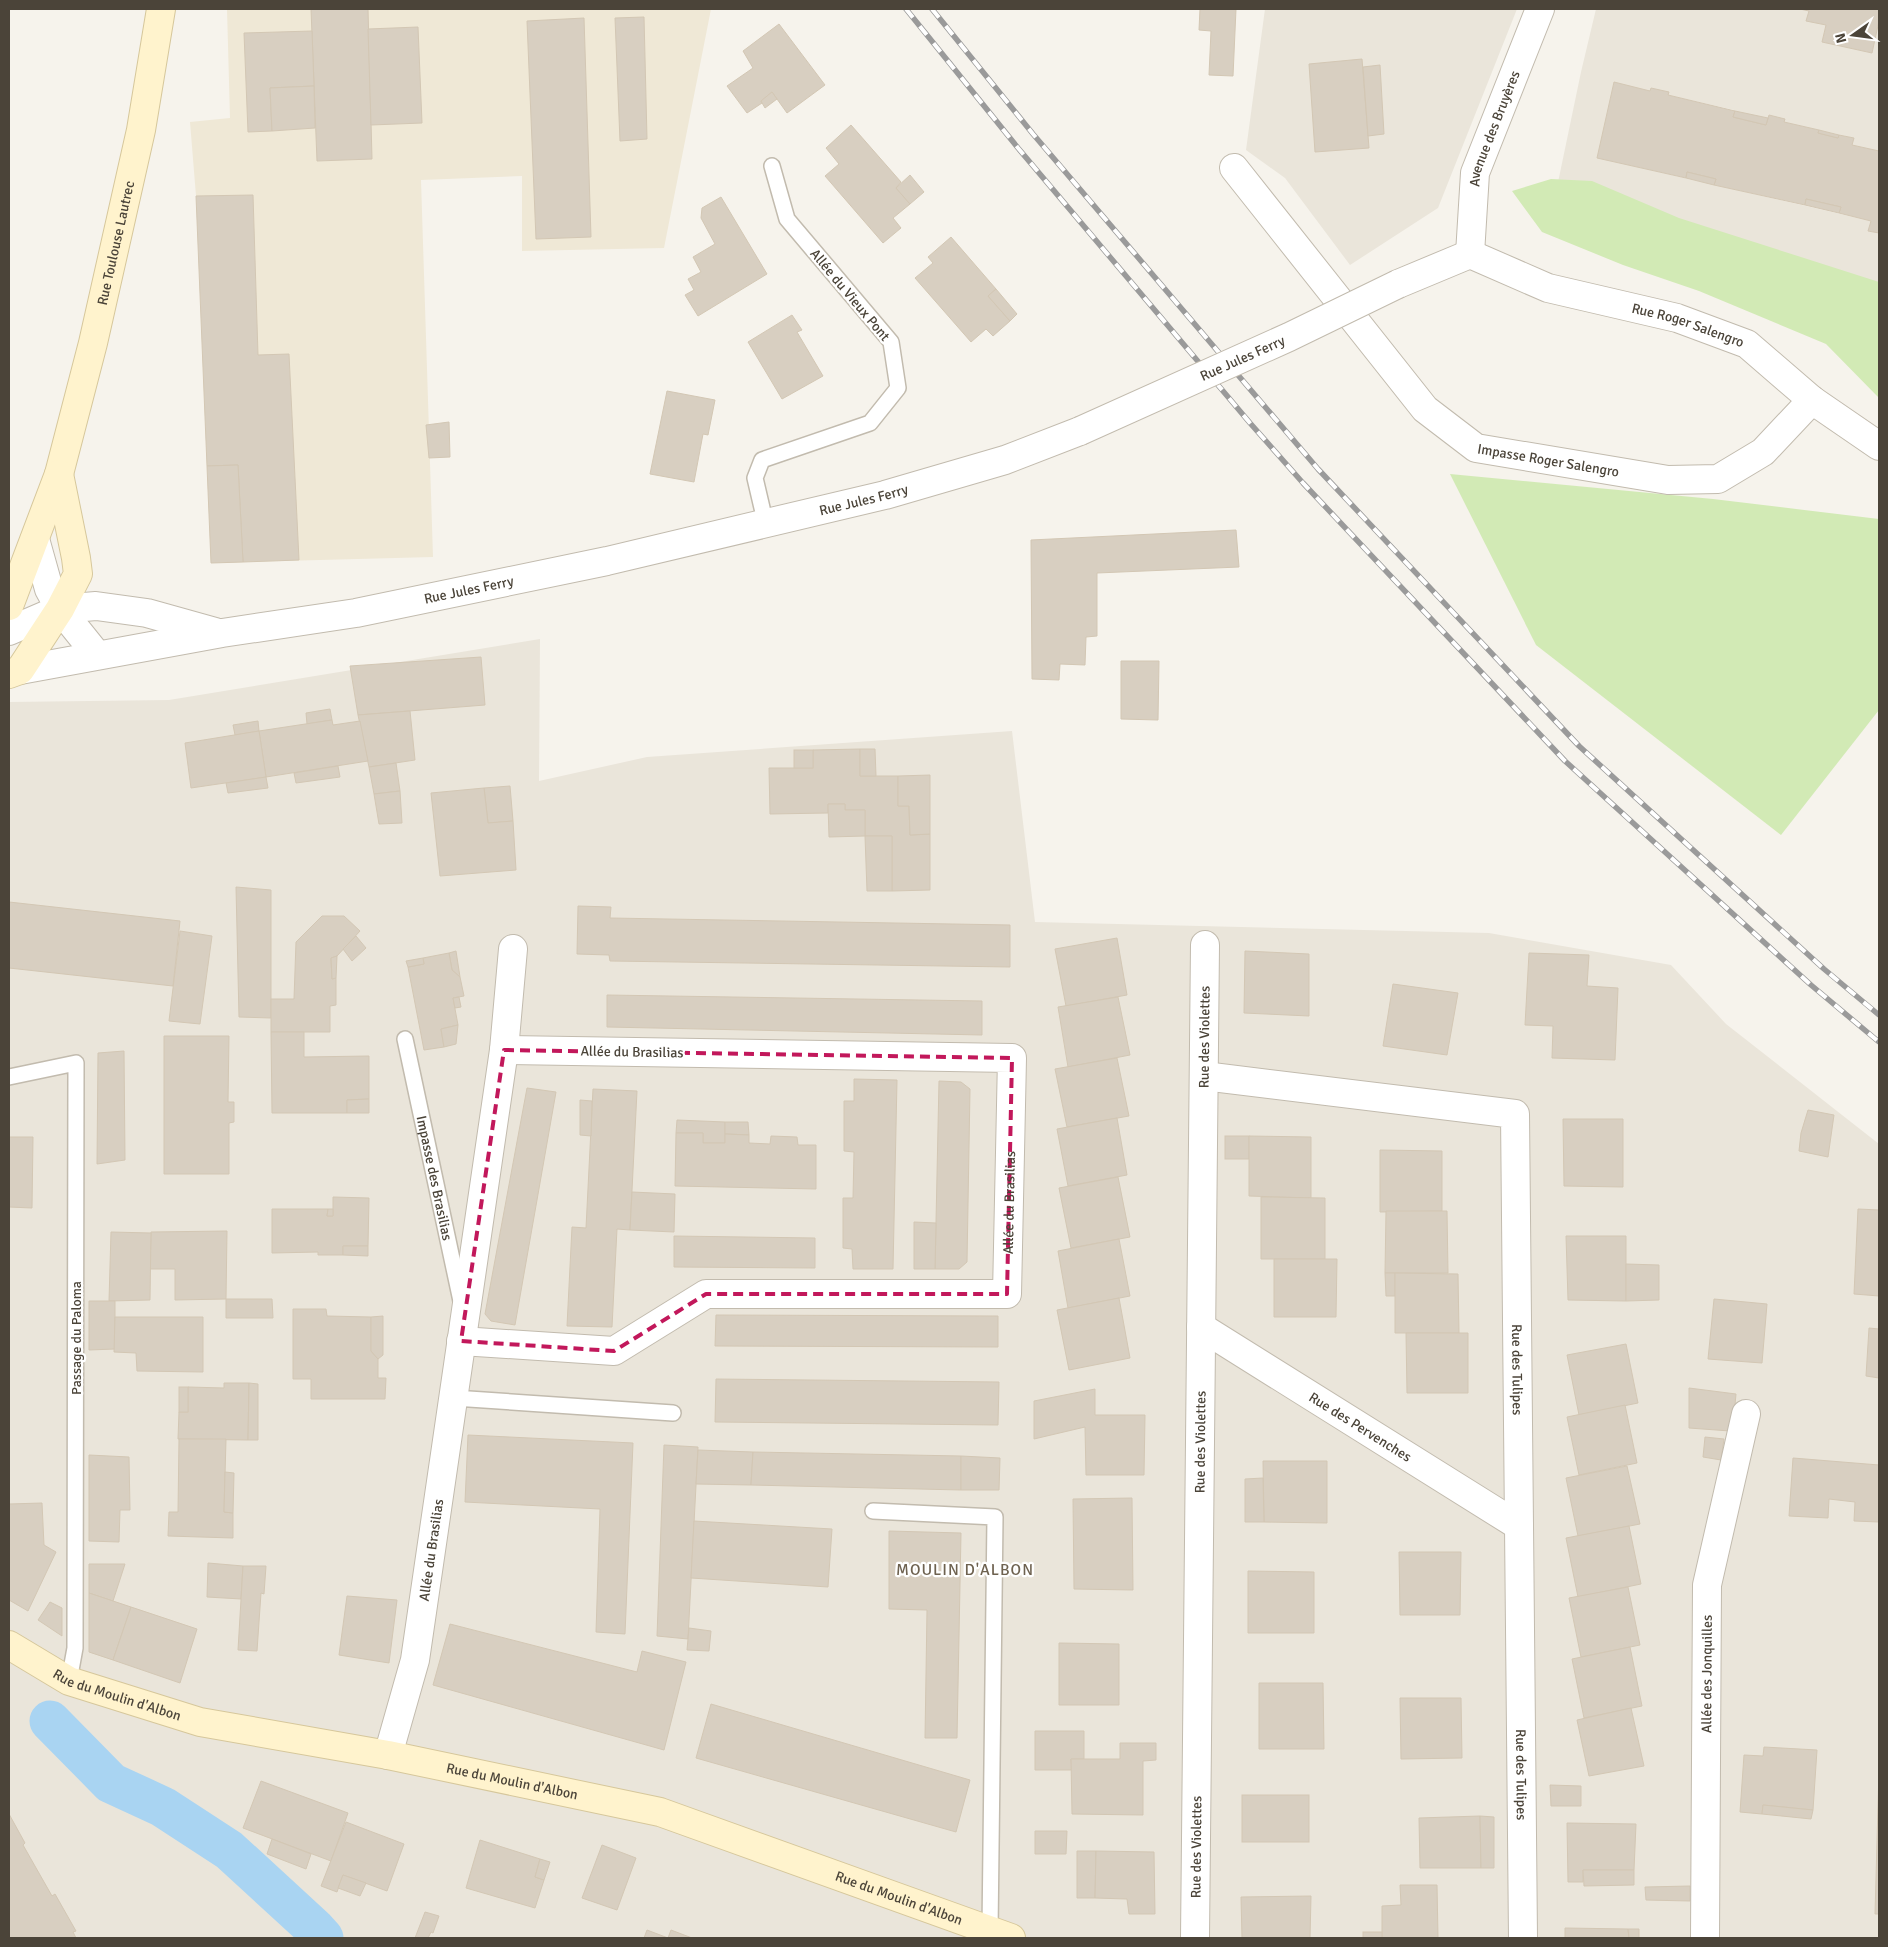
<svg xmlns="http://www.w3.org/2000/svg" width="1888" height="1947" font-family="Signika,sans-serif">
  <rect width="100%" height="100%" fill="#f6f3ec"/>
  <!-- residential -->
  <g fill="#eae5da">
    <polygon points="1265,9 1517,9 1438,208 1350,265 1285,178 1246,150"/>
    <polygon points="1596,9 1800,9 1809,11 1807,21 1826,25 1822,42 1872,53 1879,21 1879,151 1852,145 1854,138 1784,122 1784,119 1769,115 1766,125 1733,117 1734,110 1668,95 1668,92 1651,88 1650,91 1614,82 1598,158 1871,221 1868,231 1879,233 1879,316 1556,192 1581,72"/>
    <polygon points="540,639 539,781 647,757 1012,731 1035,922 1489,933 1671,965 1726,1024 1879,1144 1879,1938 9,1938 9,702 169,700"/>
  </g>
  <!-- education -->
  <polygon fill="#efe8d6" points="227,9 711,9 664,248 522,251 522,176 421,180 433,557 211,563 196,196 190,122 230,118"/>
  <!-- green -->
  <g fill="#d2eab5">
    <polygon points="1551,179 1592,181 1679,218 1879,282 1879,398 1826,344 1699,291 1623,265 1542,232 1512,191"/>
    <polygon points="1450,474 1713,499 1879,519 1879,710 1781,835 1536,645"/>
  </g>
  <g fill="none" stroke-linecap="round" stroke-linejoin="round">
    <!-- canal -->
    <polyline stroke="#a9d4f2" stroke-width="41" points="50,1721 111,1783 163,1807 229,1850 314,1928 323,1938"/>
  </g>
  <!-- building -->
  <g fill="#d8cfc1" stroke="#d3c7b4">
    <polygon points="311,9 368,9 372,159 317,161"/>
    <polygon points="1200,9 1236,9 1233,76 1209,75 1211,31 1199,30"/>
    <polygon points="1800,9 1879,9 1879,21 1872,53 1822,42 1826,25 1806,21 1809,11"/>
    <polygon points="644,17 647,139 620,141 615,18"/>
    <polygon points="584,18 591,237 536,239 527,21"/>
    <polygon points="779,24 825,85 787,113 772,92 761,101 762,103 747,113 727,86 753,68 743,51"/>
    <polygon points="418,27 422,123 371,125 368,29"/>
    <polygon points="312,31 314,86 270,88 272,131 248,132 244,33"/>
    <polygon points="1362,59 1369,148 1315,152 1309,64"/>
    <polygon points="1380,65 1384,134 1368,136 1363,67"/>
    <polygon points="1614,82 1650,91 1651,88 1669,92 1668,95 1735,111 1733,117 1766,125 1769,115 1785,119 1784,122 1819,130 1818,133 1838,138 1839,135 1854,138 1852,145 1879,151 1879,233 1868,231 1871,221 1839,213 1841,207 1806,199 1805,205 1714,185 1716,179 1687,172 1686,178 1597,158"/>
    <polygon points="314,86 315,128 272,131 270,88"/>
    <polygon points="772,92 777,99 765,108 761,101"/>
    <polygon points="1735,111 1768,118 1766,125 1733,117"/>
    <polygon points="851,125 901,182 896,188 910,204 893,218 901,228 883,243 825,176 839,164 826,148"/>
    <polygon points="1819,130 1839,135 1838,138 1818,133"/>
    <polygon points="1687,172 1716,179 1714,185 1686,178"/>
    <polygon points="910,175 924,192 910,204 896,188"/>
    <polygon points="253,195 258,355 289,354 299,560 243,562 238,465 207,466 196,196"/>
    <polygon points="721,197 767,274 698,316 685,295 694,290 688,279 701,272 693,257 715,244 701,218 702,208"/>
    <polygon points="1806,199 1841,207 1839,213 1805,205"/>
    <polygon points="951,237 996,289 988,296 1010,321 993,336 986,329 971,342 915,278 933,263 928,257"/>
    <polygon points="996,289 1017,314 1010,321 988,296"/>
    <polygon points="792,315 802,330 797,332 823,376 782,399 748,342"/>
    <polygon points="667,391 715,400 708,435 703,434 694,482 650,474"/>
    <polygon points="449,422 450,457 429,458 426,425"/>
    <polygon points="238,465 243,562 211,563 207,466"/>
    <polygon points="1236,530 1239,567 1097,573 1097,636 1086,637 1085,665 1060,664 1059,680 1032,679 1031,540"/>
    <polygon points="481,657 485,705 358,715 350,666"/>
    <polygon points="1121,661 1159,661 1158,720 1121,719"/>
    <polygon points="330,709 332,720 307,724 306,713"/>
    <polygon points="410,711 415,760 369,767 358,715"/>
    <polygon points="332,720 333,725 360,721 368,761 266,777 259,731"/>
    <polygon points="258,721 259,731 235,735 233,725"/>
    <polygon points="259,731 266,777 191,788 185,743"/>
    <polygon points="860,749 860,776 898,776 898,806 909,806 910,835 930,834 930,890 892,891 892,836 865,836 865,810 845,810 845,804 828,804 828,813 770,814 769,768 813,768 813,750"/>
    <polygon points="860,749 875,749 876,776 860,776"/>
    <rect x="794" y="750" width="19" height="18"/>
    <polygon points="396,763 400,791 374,794 369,767"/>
    <polygon points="338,766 340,777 296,783 294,773"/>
    <polygon points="930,775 930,834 910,835 909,806 898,806 898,776"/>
    <polygon points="266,777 268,788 228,793 226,783"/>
    <polygon points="510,786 513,821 488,823 484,788"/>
    <polygon points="484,788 488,823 513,821 516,870 440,876 431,793"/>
    <polygon points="400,791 402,823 379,824 374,794"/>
    <polygon points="828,804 845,804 845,810 865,810 865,836 829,837"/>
    <polygon points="865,836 892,836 892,891 867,891"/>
    <polygon points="236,887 271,890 271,1018 239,1017"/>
    <polygon points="9,902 180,921 173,986 9,968"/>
    <polygon points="578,906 611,907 610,918 1010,925 1010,967 610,961 609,955 577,954"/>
    <polygon points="322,916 344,916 360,931 337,956 331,958 332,979 336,978 336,1005 330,1006 330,1032 271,1032 271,999 294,999 296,942"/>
    <polygon points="180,931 212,936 200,1024 169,1021"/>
    <polygon points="356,936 366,948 352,961 343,949"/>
    <polygon points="1117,938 1127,995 1066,1006 1055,949"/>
    <polygon points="456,951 460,977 452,970 449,953"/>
    <polygon points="1245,951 1309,954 1309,1016 1244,1013"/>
    <polygon points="449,953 452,970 460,977 464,996 453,998 458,1025 441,1029 444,1047 424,1050 408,967 424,964 423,958"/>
    <polygon points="1529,953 1589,955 1587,986 1618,988 1615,1060 1552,1058 1553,1026 1525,1025"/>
    <polygon points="337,956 336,978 332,979 331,958"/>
    <polygon points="423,958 424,964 408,967 406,961"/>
    <polygon points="1393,984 1458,993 1447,1055 1383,1046"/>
    <polygon points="607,995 982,1001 982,1035 607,1027"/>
    <polygon points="459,997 461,1007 455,1008 453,998"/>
    <polygon points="1118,997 1130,1055 1068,1067 1058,1007"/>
    <polygon points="458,1025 456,1044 444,1047 441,1029"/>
    <polygon points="271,1032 304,1032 304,1057 369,1056 369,1099 347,1100 347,1113 272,1113"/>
    <polygon points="164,1036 229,1036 228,1102 234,1102 234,1122 229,1123 229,1174 164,1174"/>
    <polygon points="124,1051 125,1160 97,1164 98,1053"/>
    <polygon points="1117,1058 1129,1116 1067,1127 1055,1069"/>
    <polygon points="854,1079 897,1080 893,1269 853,1269 852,1249 843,1248 843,1198 853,1198 854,1152 844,1151 844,1101 854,1101"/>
    <polygon points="939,1081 961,1082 970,1089 967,1262 959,1269 935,1269"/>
    <polygon points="527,1088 556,1092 515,1325 491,1321 485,1314"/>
    <polygon points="593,1089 637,1091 630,1230 617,1229 612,1327 567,1326 572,1227 586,1228"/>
    <polygon points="369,1099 369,1113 347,1113 347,1100"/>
    <polygon points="580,1100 592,1101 591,1136 580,1135"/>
    <polygon points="1808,1110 1834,1115 1828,1157 1799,1151 1801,1133"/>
    <polygon points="1117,1118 1127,1175 1068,1186 1057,1129"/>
    <polygon points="1563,1119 1623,1119 1623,1187 1564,1186"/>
    <polygon points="677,1120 725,1122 725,1143 703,1143 703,1133 676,1133"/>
    <polygon points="725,1122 748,1122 749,1135 725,1134"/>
    <polygon points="676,1133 703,1133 703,1143 725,1143 725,1134 749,1135 749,1143 770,1144 771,1136 797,1137 798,1145 816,1145 816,1189 675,1186"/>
    <rect x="1225" y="1136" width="24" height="23"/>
    <polygon points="1249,1136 1311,1137 1311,1198 1249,1196"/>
    <polygon points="9,1137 33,1137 32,1208 9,1207"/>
    <polygon points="1380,1150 1442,1151 1442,1211 1380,1212"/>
    <polygon points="1118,1177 1130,1237 1071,1248 1059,1188"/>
    <polygon points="632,1192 675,1194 674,1232 630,1230"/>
    <polygon points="333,1197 369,1198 368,1246 343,1246 343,1255 318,1255 318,1252 272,1253 272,1209 328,1209 327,1216 333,1216"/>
    <polygon points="1261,1197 1325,1198 1325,1259 1261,1259"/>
    <polygon points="328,1209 333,1209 333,1216 327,1216"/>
    <polygon points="1858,1209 1879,1210 1879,1296 1854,1294"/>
    <polygon points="1386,1211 1447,1211 1448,1273 1385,1273"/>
    <polygon points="914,1222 936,1223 935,1269 914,1269"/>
    <polygon points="227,1231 226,1299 175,1300 175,1269 150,1269 151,1232"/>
    <polygon points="111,1232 151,1233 150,1300 109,1301"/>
    <polygon points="674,1236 815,1238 815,1268 674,1267"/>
    <polygon points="1566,1236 1626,1236 1626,1301 1568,1300"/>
    <polygon points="1119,1239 1130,1296 1068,1308 1058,1251"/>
    <polygon points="343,1246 368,1246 368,1256 343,1255"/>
    <polygon points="1274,1259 1337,1259 1336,1317 1274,1317"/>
    <polygon points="1626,1264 1659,1265 1659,1300 1626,1301"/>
    <polygon points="1385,1273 1395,1273 1395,1296 1386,1296"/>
    <polygon points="1395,1273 1458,1274 1459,1333 1395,1333"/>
    <polygon points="1119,1298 1130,1358 1069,1370 1057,1310"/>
    <polygon points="226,1299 272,1299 273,1318 226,1318"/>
    <polygon points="1714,1299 1767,1304 1762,1363 1708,1359"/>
    <polygon points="89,1301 115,1301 115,1349 89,1350"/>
    <polygon points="293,1309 326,1309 327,1316 371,1317 371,1351 378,1359 378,1378 386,1378 385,1399 311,1399 311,1379 293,1379"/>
    <polygon points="716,1315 998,1316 998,1347 715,1346"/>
    <polygon points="383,1316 383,1355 378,1359 371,1351 371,1317"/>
    <polygon points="115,1317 203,1317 203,1372 137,1371 136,1353 114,1352"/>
    <polygon points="1869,1328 1879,1329 1879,1378 1866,1376"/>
    <polygon points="1406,1333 1468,1333 1468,1393 1407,1393"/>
    <polygon points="1626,1344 1638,1403 1579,1415 1567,1355"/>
    <polygon points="716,1379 999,1382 998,1425 715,1422"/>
    <polygon points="224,1383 249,1383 248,1440 178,1439 179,1412 188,1412 188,1387 224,1388"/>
    <polygon points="249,1383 258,1384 258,1440 248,1440"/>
    <rect x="179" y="1387" width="9" height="25"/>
    <polygon points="1689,1388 1736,1394 1733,1426 1730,1431 1689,1428"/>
    <polygon points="1095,1389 1095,1415 1145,1415 1144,1475 1086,1475 1085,1427 1034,1439 1034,1401"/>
    <polygon points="1625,1405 1637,1463 1579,1475 1567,1417"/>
    <polygon points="468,1435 633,1443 625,1634 596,1632 600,1509 465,1502"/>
    <polygon points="1705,1437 1724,1439 1721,1460 1703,1457"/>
    <polygon points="179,1439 226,1439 224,1512 233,1513 233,1538 168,1536 169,1512 178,1512"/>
    <polygon points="664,1445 698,1447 688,1639 657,1636"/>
    <polygon points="698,1450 753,1452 751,1485 696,1484"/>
    <polygon points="753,1452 961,1456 961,1490 751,1485"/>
    <polygon points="89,1455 129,1457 130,1510 120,1510 119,1542 89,1541"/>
    <polygon points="961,1456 1000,1458 999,1490 961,1490"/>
    <polygon points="1793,1458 1879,1465 1879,1522 1854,1521 1855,1502 1829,1499 1828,1518 1789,1516"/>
    <polygon points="1263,1461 1327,1461 1327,1523 1264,1522"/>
    <polygon points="1627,1466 1640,1524 1578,1536 1566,1478"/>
    <polygon points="225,1472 234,1473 233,1513 224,1512"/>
    <polygon points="1263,1478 1264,1522 1245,1522 1245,1479"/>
    <polygon points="1132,1498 1133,1590 1074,1589 1073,1499"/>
    <polygon points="42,1503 44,1545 56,1552 28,1611 9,1600 9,1504"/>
    <polygon points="694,1521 832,1529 828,1587 691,1578"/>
    <polygon points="1629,1526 1641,1584 1578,1597 1566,1538"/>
    <polygon points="889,1531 961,1533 957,1738 925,1738 927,1610 889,1609"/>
    <polygon points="1399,1552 1461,1552 1460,1615 1400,1615"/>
    <polygon points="208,1563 243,1566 241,1599 207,1597"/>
    <polygon points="89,1564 125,1564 113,1601 89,1593"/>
    <polygon points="243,1566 266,1566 264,1594 261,1593 257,1651 238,1650"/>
    <polygon points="1248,1571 1314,1572 1314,1633 1248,1633"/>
    <polygon points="1628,1587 1640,1645 1581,1657 1569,1598"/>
    <polygon points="89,1593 131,1607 113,1660 89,1652"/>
    <polygon points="347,1596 397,1600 389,1663 339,1655"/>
    <polygon points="50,1602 62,1608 62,1636 38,1620"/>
    <polygon points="131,1607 197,1629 180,1683 113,1660"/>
    <polygon points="450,1624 637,1672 642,1651 686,1662 664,1750 433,1685"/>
    <polygon points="689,1628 711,1631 709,1651 687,1650"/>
    <polygon points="1059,1643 1119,1644 1119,1705 1059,1705"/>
    <polygon points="1630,1647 1642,1706 1584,1718 1572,1659"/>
    <polygon points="1259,1683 1323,1683 1324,1749 1259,1749"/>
    <polygon points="1400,1698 1461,1698 1462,1758 1401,1759"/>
    <polygon points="711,1704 970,1780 956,1832 696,1758"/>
    <polygon points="1631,1708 1644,1766 1589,1776 1577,1720"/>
    <polygon points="1035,1731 1084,1731 1084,1759 1071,1759 1072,1770 1035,1770"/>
    <polygon points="1120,1743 1156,1743 1156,1760 1143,1761 1143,1815 1072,1814 1071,1759 1120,1759"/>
    <polygon points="1764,1747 1817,1750 1813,1810 1763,1805 1762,1814 1740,1812 1744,1755 1763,1756"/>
    <polygon points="1879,1770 1879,1914 1875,1914"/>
    <polygon points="261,1781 348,1813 331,1861 243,1828"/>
    <polygon points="1550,1785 1581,1786 1581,1806 1551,1806"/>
    <rect x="1242" y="1795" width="67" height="47"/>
    <polygon points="1763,1805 1813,1810 1811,1819 1762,1814"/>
    <polygon points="9,1814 25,1843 23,1845 52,1896 55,1894 76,1931 73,1932 76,1938 9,1938"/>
    <polygon points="1480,1816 1481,1868 1420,1868 1419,1818"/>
    <polygon points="1480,1816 1494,1817 1494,1868 1481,1868"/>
    <polygon points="346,1822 404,1844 387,1891 343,1875 337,1892 321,1886"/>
    <polygon points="1567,1823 1636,1824 1634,1870 1583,1870 1583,1882 1568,1882"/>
    <polygon points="1035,1831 1067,1831 1066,1854 1035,1854"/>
    <polygon points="272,1839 311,1854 306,1869 267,1854"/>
    <polygon points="480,1840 540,1859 535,1877 544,1880 535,1908 466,1888"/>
    <polygon points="602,1845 636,1858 617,1910 582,1898"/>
    <polygon points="1077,1851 1096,1851 1095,1898 1077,1898"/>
    <polygon points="1096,1851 1154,1852 1155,1914 1129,1914 1127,1899 1095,1898"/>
    <polygon points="540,1859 550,1862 544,1880 535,1877"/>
    <polygon points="1583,1870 1634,1870 1634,1885 1584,1886"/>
    <polygon points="343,1875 366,1883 360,1896 338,1888"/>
    <polygon points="1400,1885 1437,1885 1438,1938 1382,1938 1382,1906 1401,1905"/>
    <polygon points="1690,1886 1690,1901 1646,1900 1645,1887"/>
    <polygon points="1311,1896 1310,1938 1242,1938 1241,1897"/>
    <polygon points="425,1912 439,1916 433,1933 431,1932 428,1938 415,1938"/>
    <polygon points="1565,1928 1628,1929 1629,1938 1565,1938"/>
    <polygon points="1628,1929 1639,1929 1639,1938 1629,1938"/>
    <polygon points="647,1930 668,1938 671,1930 692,1938 644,1938"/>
    <rect x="1363" y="1932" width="19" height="6"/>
  </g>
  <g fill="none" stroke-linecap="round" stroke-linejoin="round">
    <defs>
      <g id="lane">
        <polyline points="766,525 755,478 762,460 870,423 898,388 891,342 787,219 772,166"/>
        <path id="s1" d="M405 1039 461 1301"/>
        <polyline points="9,1077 76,1063 75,1648 69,1681"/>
        <polyline points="454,1398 673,1413"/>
        <polyline points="873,1511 995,1517 990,1930"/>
      </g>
      <g id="street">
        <path id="s2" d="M1234 168 1425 409 1476 448 1668 480 1718 479 1763 452 1812 400"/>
        <path id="s3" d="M1470 254 1548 288 1677 318 1747 344 1812 400 1879 446"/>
        <path id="s4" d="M1470 254 1475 173 1540 9"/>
        <polyline points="1398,284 1470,254"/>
        <polyline points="35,539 49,589 60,609 97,655"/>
        <polyline points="9,631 60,609 96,606 147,613 215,632"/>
        <path id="s5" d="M20 670 222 633 356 613 607 561 885 495 1005 460 1080 431"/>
        <path id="s6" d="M1204 1076 1515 1114 1523 1938"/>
        <path id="s7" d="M1201 1327 1519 1526"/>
        <path id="s8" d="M461 1341 614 1351 706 1294H1007L1012 1058 504 1050"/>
        <path id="s9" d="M388 1755 415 1660 504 1050 513 949"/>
        <path id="s10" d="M1195 1938 1205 945"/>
        <path id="s11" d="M1705 1938 1707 1585 1746 1414"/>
      </g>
      <g id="secondary">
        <path id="s12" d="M9 606 59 474 93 343 141 130 161 9"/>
        <polyline points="9,674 20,670 60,609 78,574 76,558 59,474"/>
        <path id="s13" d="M9 1645 69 1681 200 1722 388 1755 660 1812 1011 1938"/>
      </g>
    </defs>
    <!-- lane casing -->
    <use href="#lane" stroke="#c2bbae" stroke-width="18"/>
    <!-- street casing -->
    <use href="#street" stroke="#c2bbae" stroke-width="30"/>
    <!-- secondary casing -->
    <use href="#secondary" stroke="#d6c79b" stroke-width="30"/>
    <!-- lane -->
    <use href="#lane" stroke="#fff" stroke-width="15"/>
    <!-- street -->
    <use href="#street" stroke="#fff" stroke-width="28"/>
    <!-- secondary -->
    <use href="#secondary" stroke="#fff3cd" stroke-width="28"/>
    <defs>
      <g id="rail">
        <polyline points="906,9 1018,148 1250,423 1303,483 1565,761 1811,985 1879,1042"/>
        <polyline points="932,9 1033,134 1318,469 1579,746 1824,969 1879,1015"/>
      </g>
    </defs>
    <!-- rail casing -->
    <use href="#rail" stroke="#9a9a9a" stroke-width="5.5"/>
    <!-- rail -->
    <use href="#rail" stroke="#fff" stroke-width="4" stroke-dasharray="11" stroke-linecap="butt"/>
    <defs>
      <g id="street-bridge">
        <path id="s14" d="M1080 431 1289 337 1398 284"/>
      </g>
    </defs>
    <!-- street-bridge casing -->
    <use href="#street-bridge" stroke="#c2bbae" stroke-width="30" stroke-linecap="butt"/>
    <!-- street-bridge -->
    <use href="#street-bridge" stroke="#fff" stroke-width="28"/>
  </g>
  <!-- marked area -->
  <path fill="none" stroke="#c2185b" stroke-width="4" stroke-dasharray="10 6" stroke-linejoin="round" d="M504 1050 1012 1058 1007 1294H706L614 1351 461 1341Z"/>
  <g text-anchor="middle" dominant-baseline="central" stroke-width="4.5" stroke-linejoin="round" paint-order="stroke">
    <!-- street labels -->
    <g font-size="14" fill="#4b4439" stroke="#fff">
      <text stroke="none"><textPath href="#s4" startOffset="129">Avenue des Bruyères</textPath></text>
      <text stroke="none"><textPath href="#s12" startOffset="379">Rue Toulouse Lautrec</textPath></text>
      <text transform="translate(850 295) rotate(50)">Allée du Vieux Pont</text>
      <text stroke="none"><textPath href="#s3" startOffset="230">Rue Roger Salengro</textPath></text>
      <text stroke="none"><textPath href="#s14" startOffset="178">Rue Jules Ferry</textPath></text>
      <text stroke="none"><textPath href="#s2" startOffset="445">Impasse Roger Salengro</textPath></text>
      <text stroke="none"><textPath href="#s5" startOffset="861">Rue Jules Ferry</textPath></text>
      <text stroke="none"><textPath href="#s5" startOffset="456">Rue Jules Ferry</textPath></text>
      <text stroke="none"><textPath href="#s10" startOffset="901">Rue des Violettes</textPath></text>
      <text transform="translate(632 1052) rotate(1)">Allée du Brasilias</text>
      <text stroke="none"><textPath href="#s1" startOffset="142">Impasse des Brasilias</textPath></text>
      <text stroke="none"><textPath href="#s8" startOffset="654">Allée du Brasilias</textPath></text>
      <text transform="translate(76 1338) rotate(-90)">Passage du Paloma</text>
      <text stroke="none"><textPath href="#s6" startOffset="569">Rue des Tulipes</textPath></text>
      <text stroke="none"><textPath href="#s7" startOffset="188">Rue des Pervenches</textPath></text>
      <text stroke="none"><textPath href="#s10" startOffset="496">Rue des Violettes</textPath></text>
      <text stroke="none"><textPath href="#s9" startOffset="210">Allée du Brasilias</textPath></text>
      <text stroke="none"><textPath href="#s11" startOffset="264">Allée des Jonquilles</textPath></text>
      <text stroke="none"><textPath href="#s13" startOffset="120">Rue du Moulin d'Albon</textPath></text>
      <text stroke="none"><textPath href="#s6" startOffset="974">Rue des Tulipes</textPath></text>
      <text stroke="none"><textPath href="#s13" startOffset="525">Rue du Moulin d'Albon</textPath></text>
      <text stroke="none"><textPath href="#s10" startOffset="91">Rue des Violettes</textPath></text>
      <text stroke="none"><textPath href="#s13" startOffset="930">Rue du Moulin d'Albon</textPath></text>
    </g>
    <!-- quarter labels -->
    <g font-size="16" letter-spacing="1" fill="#6e6250" stroke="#fff">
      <text x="965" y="1570">MOULIN D'ALBON</text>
    </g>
  </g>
  <!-- border -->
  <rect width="1888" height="1947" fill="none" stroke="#4b4439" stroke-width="20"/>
  <!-- north arrow -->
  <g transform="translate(1853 35) rotate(256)" stroke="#ffffff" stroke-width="4" paint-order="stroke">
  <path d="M0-4L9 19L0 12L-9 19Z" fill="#4b4439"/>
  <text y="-8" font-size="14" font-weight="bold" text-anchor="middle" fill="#4b4439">N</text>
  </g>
</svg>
